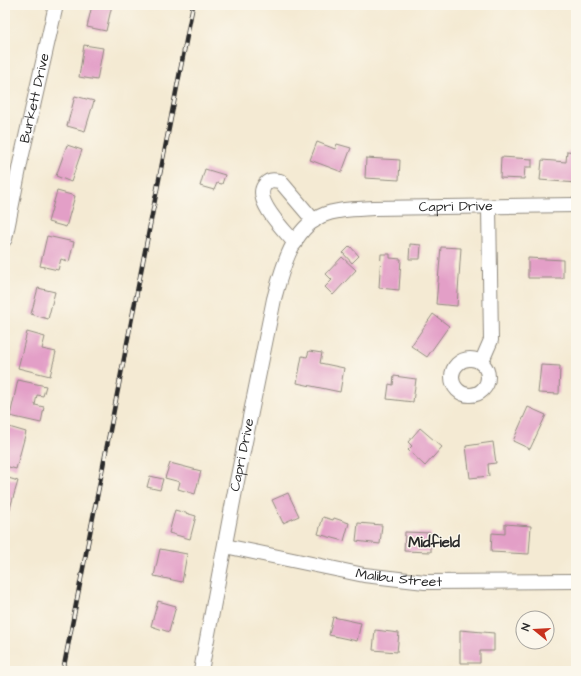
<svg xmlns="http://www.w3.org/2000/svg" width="581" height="676" font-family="'Architects Daughter',sans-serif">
  <rect width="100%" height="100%" fill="#fbf7ec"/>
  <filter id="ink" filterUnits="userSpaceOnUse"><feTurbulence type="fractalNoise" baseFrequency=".025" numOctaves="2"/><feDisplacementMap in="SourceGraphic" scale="8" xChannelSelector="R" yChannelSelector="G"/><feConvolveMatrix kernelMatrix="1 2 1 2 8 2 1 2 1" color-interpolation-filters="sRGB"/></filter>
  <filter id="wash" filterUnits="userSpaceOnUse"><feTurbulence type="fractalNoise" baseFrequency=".012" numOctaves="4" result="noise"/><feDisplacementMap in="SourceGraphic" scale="16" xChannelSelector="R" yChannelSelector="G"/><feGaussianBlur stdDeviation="0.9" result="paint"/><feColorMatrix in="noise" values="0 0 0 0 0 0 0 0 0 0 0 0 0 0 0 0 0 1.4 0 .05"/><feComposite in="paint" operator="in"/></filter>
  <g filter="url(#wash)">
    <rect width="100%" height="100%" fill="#f4ead3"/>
    <g id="blocks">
      <!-- building -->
      <g fill="#e39fc7">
        <polygon points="92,5 112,5 106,31 87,27"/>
        <polygon points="84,45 103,48 97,80 79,77"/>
        <polygon points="75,96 94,101 85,131 67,126"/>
        <polygon points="317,142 335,149 337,144 351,148 342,172 310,160"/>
        <polygon points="67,145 82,150 71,182 56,176"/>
        <polygon points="567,151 576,152 576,183 540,180 542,160 566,162"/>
        <polygon points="501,157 532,159 532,167 525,167 524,179 500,178"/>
        <polygon points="366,158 400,160 399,180 365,178"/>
        <polygon points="205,169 225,175 222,184 217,183 214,190 200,186"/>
        <polygon points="57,191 75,196 66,227 48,222"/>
        <polygon points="47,236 74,242 69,262 61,259 58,270 40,266"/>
        <polygon points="410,244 421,245 420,259 409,259"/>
        <polygon points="350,246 359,256 352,263 343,253"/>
        <polygon points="441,247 461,248 457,306 436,304"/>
        <polygon points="381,254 390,254 390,258 401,259 399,290 379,288"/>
        <polygon points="342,257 356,270 333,295 325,287 332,280 326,274"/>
        <polygon points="528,258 563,260 563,278 528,278"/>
        <polygon points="38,288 55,292 48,319 31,314"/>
        <polygon points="433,314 449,326 427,357 411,346"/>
        <polygon points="27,332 45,337 42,349 56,352 50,376 18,368"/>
        <polygon points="309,351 322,353 320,363 344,368 340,392 297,383 302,356 307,357"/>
        <polygon points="541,365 560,366 559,394 538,393"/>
        <polygon points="394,376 416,379 413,402 387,399 389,384 393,385"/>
        <polygon points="18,380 46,386 43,396 37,395 35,405 44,407 41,423 10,416"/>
        <polygon points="528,407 546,415 530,449 513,441"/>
        <polygon points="9,427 26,432 16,469 5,466 5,439"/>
        <polygon points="420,428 442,447 425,466 408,450 412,446 408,442"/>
        <polygon points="493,442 496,463 488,464 489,476 470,478 466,446"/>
        <polygon points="170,463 201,471 195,494 178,489 180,482 165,478"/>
        <polygon points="150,476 163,479 160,490 147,487"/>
        <polygon points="5,477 18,481 8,515 5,514"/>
        <polygon points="288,493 299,516 283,523 272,500"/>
        <polygon points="175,510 196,516 190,539 169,533"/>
        <polygon points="323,517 333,520 334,518 349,523 344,541 318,534"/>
        <polygon points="358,523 382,525 380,544 356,541"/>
        <polygon points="505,524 531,526 529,554 491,552 492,533 505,534"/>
        <polygon points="405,532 431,533 431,552 404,551"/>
        <polygon points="160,549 187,554 182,582 154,576"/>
        <polygon points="158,601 176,606 169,632 151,626"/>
        <polygon points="333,617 361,623 357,641 329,635"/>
        <polygon points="375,630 399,633 397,652 373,650"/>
        <polygon points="460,630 494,633 494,651 480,651 480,663 460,663"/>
      </g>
    </g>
  </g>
  <g filter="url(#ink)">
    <use href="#blocks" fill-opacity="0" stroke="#908a7f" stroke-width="1"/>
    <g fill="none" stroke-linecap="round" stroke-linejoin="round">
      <defs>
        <g id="minor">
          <path id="s1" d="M5 239 21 159 56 5"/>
          <path d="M295 243C285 231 254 201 264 186 268 179 273 180 280 181L314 221"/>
          <circle cx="470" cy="377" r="18"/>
          <polyline points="481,363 491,340 489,207"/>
          <path id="s2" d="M225 546 364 575 425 582 576 581"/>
          <path id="s3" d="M201 671 235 491 274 299C282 270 291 231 321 216 336 209 357 209 373 208L576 205"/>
        </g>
      </defs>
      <!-- minor casing -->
      <use href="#minor" stroke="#908a7f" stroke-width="16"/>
      <!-- minor -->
      <use href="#minor" stroke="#fff" stroke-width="14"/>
      <defs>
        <polyline id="rail" points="63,671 193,5"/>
      </defs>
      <!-- rail casing -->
      <use href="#rail" stroke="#2b2b2b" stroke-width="4.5"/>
      <!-- rail -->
      <use href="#rail" stroke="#fbf7ec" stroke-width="3" stroke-dasharray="9" stroke-linecap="butt"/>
    </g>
  </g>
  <g text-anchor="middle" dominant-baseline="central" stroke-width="3" stroke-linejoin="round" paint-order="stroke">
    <!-- street labels -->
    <g font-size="14" fill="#2b2b2b" stroke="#fbf7ec">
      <text stroke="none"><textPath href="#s1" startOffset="144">Burkett Drive</textPath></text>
      <text stroke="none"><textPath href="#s3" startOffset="613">Capri Drive</textPath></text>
      <text stroke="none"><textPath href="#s3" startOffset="220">Capri Drive</textPath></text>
      <text stroke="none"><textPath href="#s2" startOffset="177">Malibu Street</textPath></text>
    </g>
    <!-- neighbourhood labels -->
    <g font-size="15" font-weight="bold" fill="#2b2b2b" stroke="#fbf7ec">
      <text x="434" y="542">Midfield</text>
    </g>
  </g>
  <!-- margin -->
  <rect width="581" height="676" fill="none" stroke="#fbf7ec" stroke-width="20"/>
  <!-- north arrow -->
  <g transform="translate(535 630) rotate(288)"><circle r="19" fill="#fbf7ec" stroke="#a8a59f"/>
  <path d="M0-3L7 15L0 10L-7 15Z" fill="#c8321e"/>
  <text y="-6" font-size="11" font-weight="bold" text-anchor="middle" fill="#2b2b2b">N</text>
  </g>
</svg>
